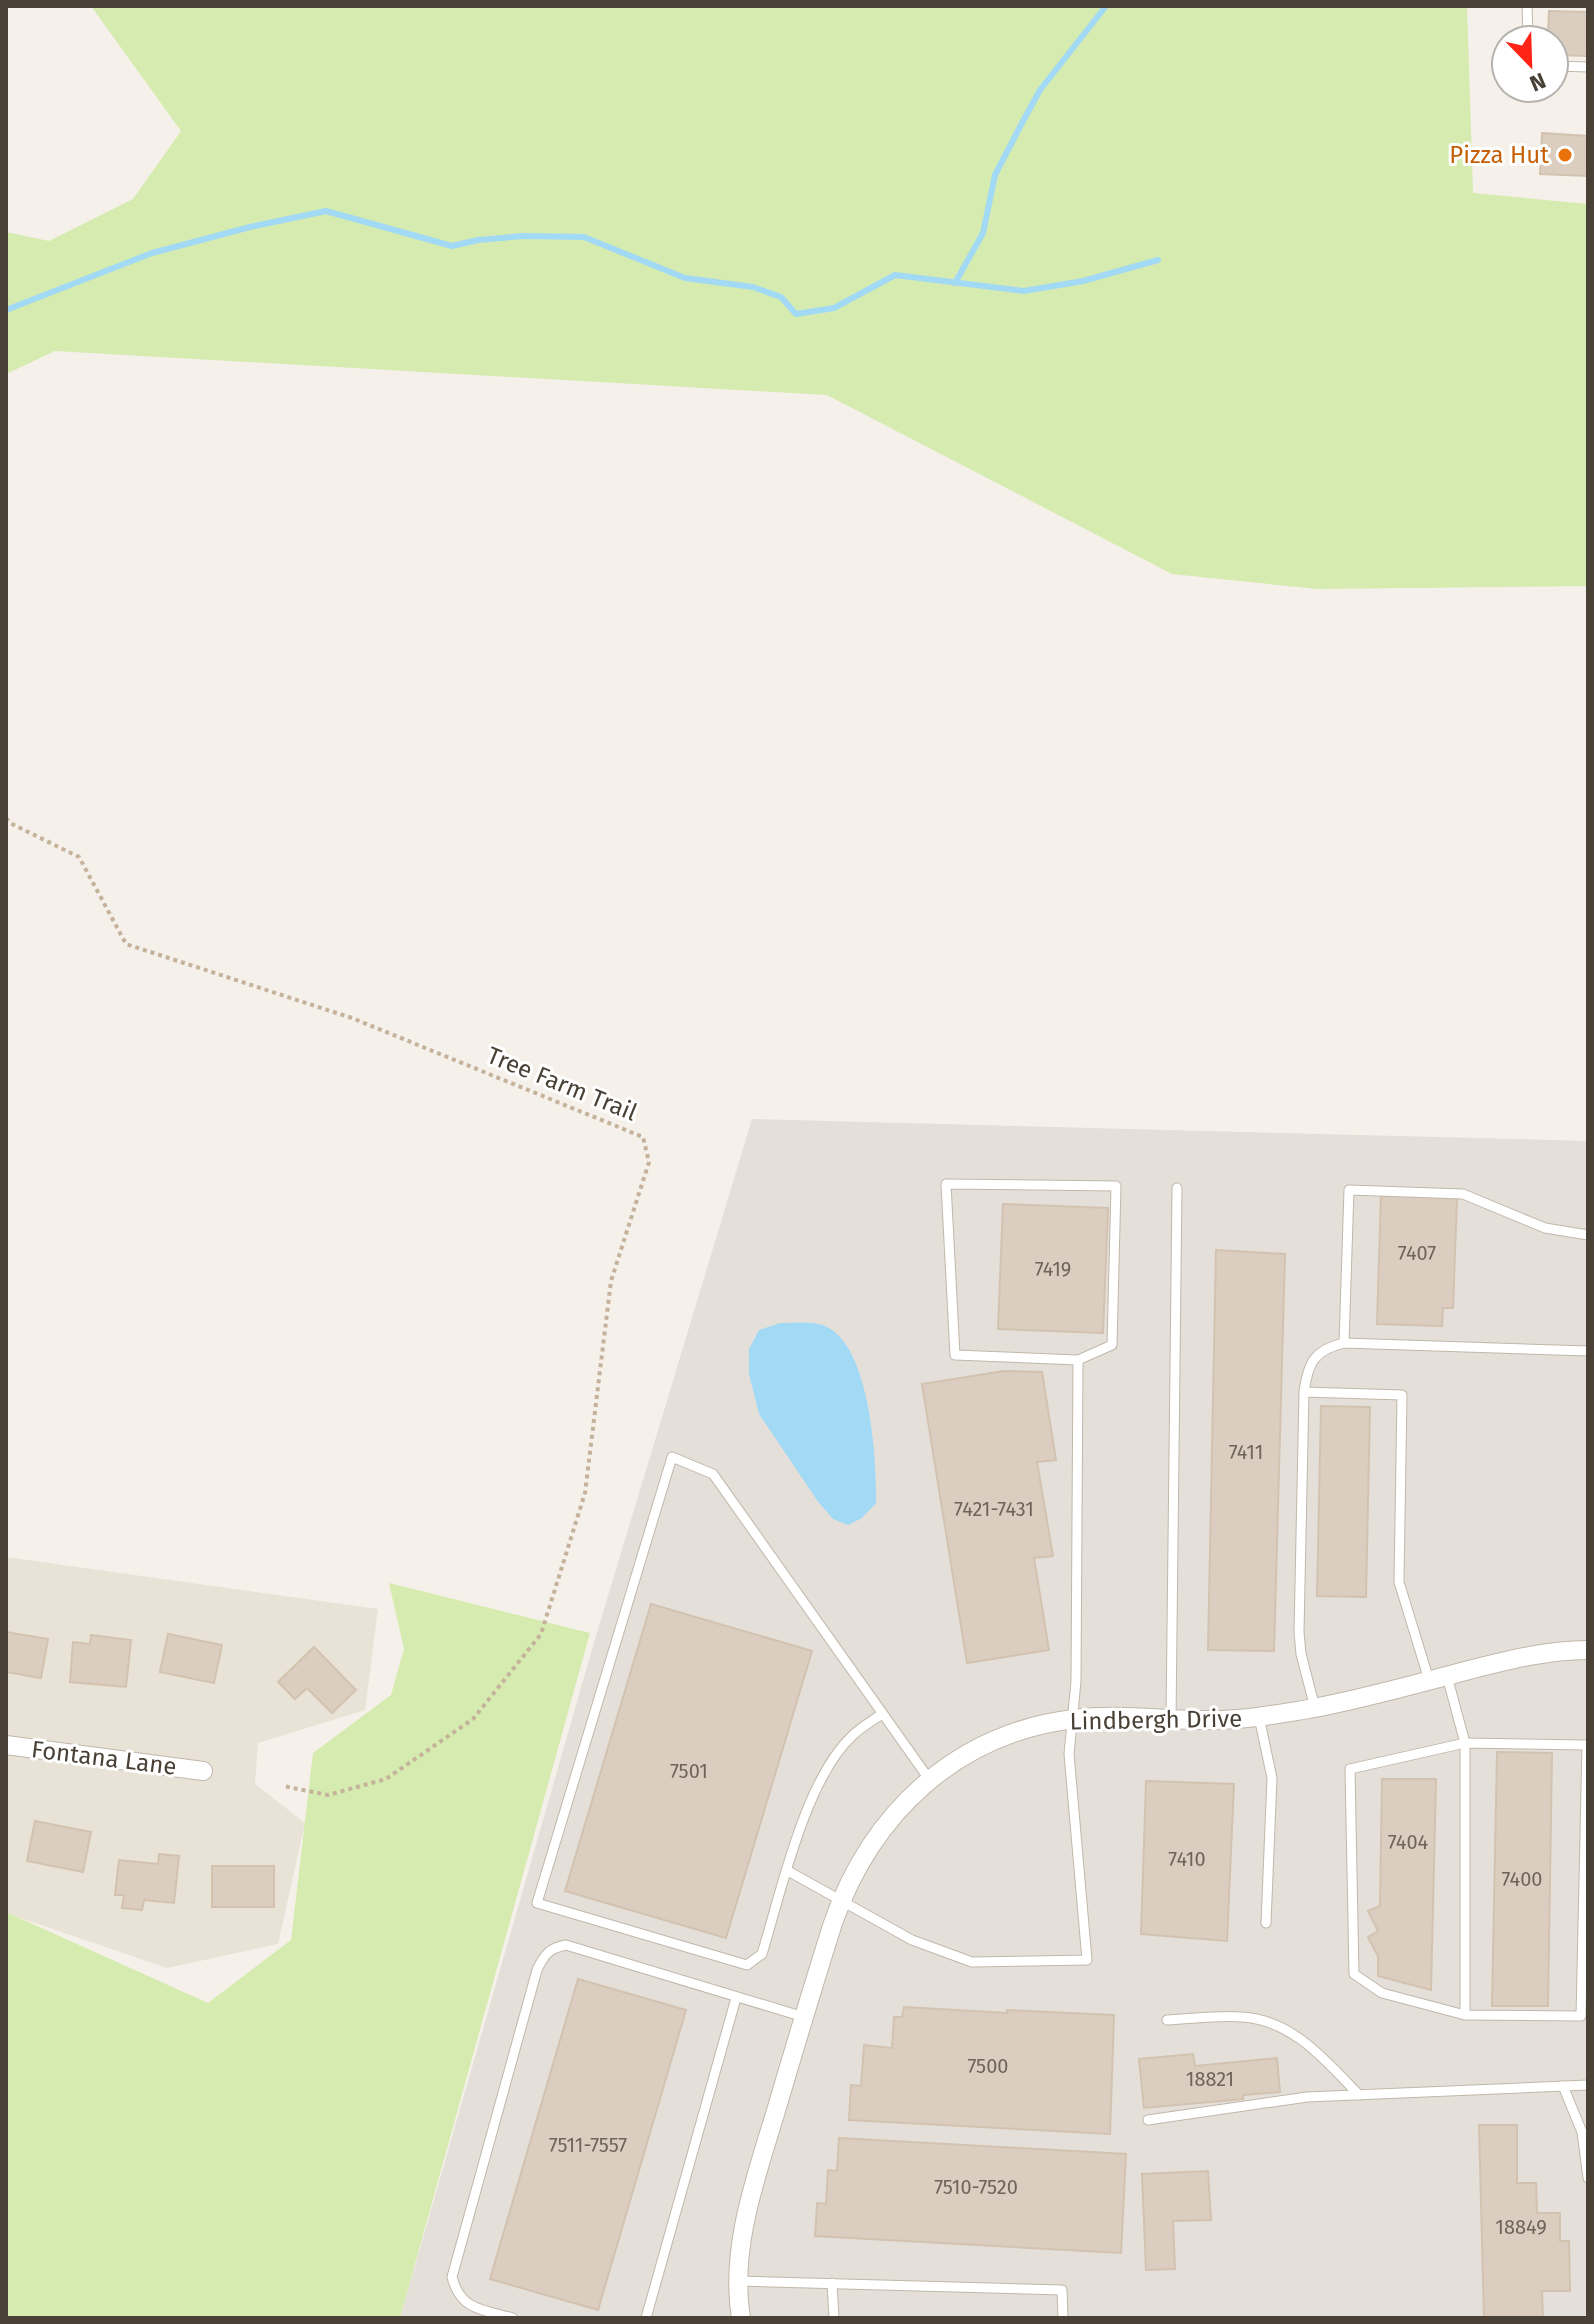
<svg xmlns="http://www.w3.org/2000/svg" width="1594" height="2324" font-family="'Fira Sans',sans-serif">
  <rect width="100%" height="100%" fill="#f5f0e9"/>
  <!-- residential -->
  <polygon fill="#e9e2d6" points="6,1557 378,1609 365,1710 258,1743 255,1784 305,1823 278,1944 167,1968 6,1913"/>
  <!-- industrial -->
  <polygon fill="#e5dfda" points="752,1119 1588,1141 1588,2318 400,2318 595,1639"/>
  <!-- green -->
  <g fill="#d6ebaf">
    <polygon points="91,6 1467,6 1473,193 1588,204 1588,586 1317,589 1172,574 827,395 55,351 6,374 6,232 49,241 133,199 181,131"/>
    <polygon points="389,1583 590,1633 400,2318 6,2318 6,1912 208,2003 291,1940 313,1753 391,1695 404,1649"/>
  </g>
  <!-- water -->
  <path fill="#a2daf5" d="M780 1323C795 1323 816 1320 829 1328 870 1351 877 1459 876 1503L862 1518 848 1525 833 1519 819 1503 759 1414 749 1374V1349L759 1330Z"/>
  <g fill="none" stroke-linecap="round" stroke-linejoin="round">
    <!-- stream -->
    <g stroke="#a2daf5" stroke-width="6">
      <polyline points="955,283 983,233 995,175 1022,123 1040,90 1106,6"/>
      <polyline points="6,310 152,253 250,227 326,211 452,246 478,240 523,236 584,237 685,278 753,287 781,297 796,314 834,308 895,275 1024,291 1083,281 1158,260"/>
    </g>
  </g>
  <!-- building -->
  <g fill="#dbcec0" stroke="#d3c2b0" stroke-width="2">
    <polygon points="1549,11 1588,12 1588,56 1554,55 1554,40 1540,40 1541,32 1548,33"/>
    <polygon points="1542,133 1588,136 1588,176 1540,174"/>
    <polygon points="1381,1195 1457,1198 1453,1308 1443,1308 1442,1326 1377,1324"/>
    <polygon points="1003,1204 1108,1208 1103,1333 998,1329"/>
    <polygon points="1216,1250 1285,1254 1274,1651 1208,1650"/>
    <polygon points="1004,1371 1042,1372 1056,1460 1037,1462 1053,1556 1034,1558 1049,1650 967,1663 922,1384"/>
    <polygon points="1321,1406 1370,1407 1366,1597 1317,1596"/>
    <polygon points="651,1604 812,1651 726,1938 565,1891"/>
    <polygon points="6,1632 48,1639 41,1678 6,1672"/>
    <polygon points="168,1634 222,1645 214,1683 160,1672"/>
    <polygon points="91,1635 131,1640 126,1687 70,1682 73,1642 90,1644"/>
    <polygon points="314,1647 356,1690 332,1713 307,1688 295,1699 278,1682"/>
    <polygon points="1497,1752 1552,1753 1548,2006 1492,2006"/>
    <polygon points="1382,1779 1436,1779 1431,1990 1378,1976 1378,1956 1368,1937 1378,1931 1368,1911 1380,1906"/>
    <polygon points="1146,1781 1234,1784 1227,1941 1141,1934"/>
    <polygon points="35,1821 91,1832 83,1872 27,1861"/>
    <polygon points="159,1854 179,1856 174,1903 144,1900 142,1910 122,1908 124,1895 115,1895 119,1860 158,1864"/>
    <rect x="212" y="1866" width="62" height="41"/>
    <polygon points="578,1979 686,2010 598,2310 490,2279"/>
    <polygon points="904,2007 1007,2013 1007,2010 1114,2015 1110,2134 849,2120 851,2085 861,2086 864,2045 892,2048 894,2017 902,2017"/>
    <polygon points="1193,2054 1195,2066 1277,2058 1280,2092 1243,2095 1243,2099 1144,2108 1139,2059"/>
    <polygon points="1479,2125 1517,2125 1517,2183 1536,2183 1537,2213 1560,2213 1560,2241 1569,2241 1570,2291 1542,2291 1543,2318 1484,2318"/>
    <polygon points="839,2138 1126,2154 1121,2253 815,2236 817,2203 826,2204 828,2170 837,2171"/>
    <polygon points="1208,2171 1211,2220 1173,2221 1175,2269 1146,2270 1142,2174"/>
  </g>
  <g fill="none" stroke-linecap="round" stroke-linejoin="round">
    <defs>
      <g id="lane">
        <polyline points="1527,6 1528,40"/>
        <polyline points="1554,66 1588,67"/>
        <polyline points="1344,1343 1349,1190 1463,1194 1545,1228 1588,1235"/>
        <path d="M1304 1392C1308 1363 1314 1350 1344 1343L1588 1351"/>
        <polyline points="1447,1676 1465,1743 1465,2015"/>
        <polyline points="1315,1708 1301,1654 1299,1632 1304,1392 1402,1395 1399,1582 1429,1680"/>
        <path d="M882 1714C872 1721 861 1727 852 1736 805 1780 781 1892 762 1954L747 1965 537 1903 672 1457 713 1474 929 1779"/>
        <polyline points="1259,1717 1272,1778 1266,1923"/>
        <polyline points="1171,1719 1177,1188"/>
        <polygon points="1465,1743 1587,1745 1581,2016 1465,2015 1382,1993 1354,1974 1350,1769"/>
        <polyline points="788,1871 912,1940 972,1962 1087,1960 1069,1754 1076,1681 1078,1360 955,1355 946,1184 1116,1186 1112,1345 1078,1360"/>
        <path d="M1167 2020C1192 2019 1218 2015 1242 2017 1293 2020 1326 2061 1359 2095"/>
        <polyline points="1563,2086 1582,2132 1588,2178"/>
        <polyline points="1148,2120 1307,2097 1588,2085"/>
        <polyline points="739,2281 1062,2290 1063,2318"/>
        <polyline points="832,2283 834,2318"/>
        <path d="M513 2318C483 2310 460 2310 452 2277L537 1970C544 1955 549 1948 566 1945L804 2017"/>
        <polyline points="646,2318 736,1998"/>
      </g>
      <g id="street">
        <polyline points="6,1745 203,1771"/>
        <path d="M741 2318C729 2246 758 2172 778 2104 796 2043 814 1983 833 1923 871 1814 956 1733 1074 1719 1120 1713 1167 1721 1213 1720 1246 1720 1278 1714 1309 1709 1363 1699 1416 1684 1469 1670 1508 1660 1548 1650 1588 1650"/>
      </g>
    </defs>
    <!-- lane casing -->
    <use href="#lane" stroke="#c1b7aa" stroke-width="11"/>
    <!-- street casing -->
    <use href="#street" stroke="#c1b7aa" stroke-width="20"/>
    <!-- path -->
    <polyline stroke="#c4b29b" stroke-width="4" stroke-dasharray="4 4" stroke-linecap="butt" points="6,818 10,823 79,857 126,944 352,1018 643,1137 649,1162 611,1281 585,1493 541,1634 473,1719 386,1779 328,1795 283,1786"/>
    <!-- lane -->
    <use href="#lane" stroke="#fff" stroke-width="9"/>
    <!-- street -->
    <use href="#street" stroke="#fff" stroke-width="18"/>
  </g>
  <!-- markers -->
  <circle fill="#e8710a" stroke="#fff" stroke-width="3" cx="1565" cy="155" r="8"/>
  <g text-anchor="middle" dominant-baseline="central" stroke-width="6" stroke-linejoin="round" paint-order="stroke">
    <!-- number labels -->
    <g font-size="20" fill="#6e6458">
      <text x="1417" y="1253">7407</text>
      <text x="1053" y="1269">7419</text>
      <text x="1246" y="1452">7411</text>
      <text x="994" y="1509">7421-7431</text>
      <text x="689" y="1771">7501</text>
      <text x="1408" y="1842">7404</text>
      <text x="1187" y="1859">7410</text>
      <text x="1522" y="1879">7400</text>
      <text x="988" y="2066">7500</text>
      <text x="1210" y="2079">18821</text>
      <text x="588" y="2145">7511-7557</text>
      <text x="976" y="2187">7510-7520</text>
      <text x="1521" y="2227">18849</text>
    </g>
    <!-- food labels -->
    <g font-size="24" fill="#c56008" stroke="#fff" text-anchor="end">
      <text x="1549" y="155">Pizza Hut</text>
    </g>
    <!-- street labels -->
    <g font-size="24" fill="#494036" stroke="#fff">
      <text transform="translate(562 1084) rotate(22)">Tree Farm Trail</text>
      <text transform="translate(1156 1720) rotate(-1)">Lindbergh Drive</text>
      <text transform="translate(104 1758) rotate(7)">Fontana Lane</text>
    </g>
  </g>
  <!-- border -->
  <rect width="1594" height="2324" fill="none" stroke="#494036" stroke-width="16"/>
  <!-- north arrow -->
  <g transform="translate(1530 64) rotate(157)"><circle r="38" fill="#ffffff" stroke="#b6b3af" stroke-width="2"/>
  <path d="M0-6L14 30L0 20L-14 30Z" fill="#ff2416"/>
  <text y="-12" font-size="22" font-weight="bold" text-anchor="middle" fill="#494036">N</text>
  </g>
</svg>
